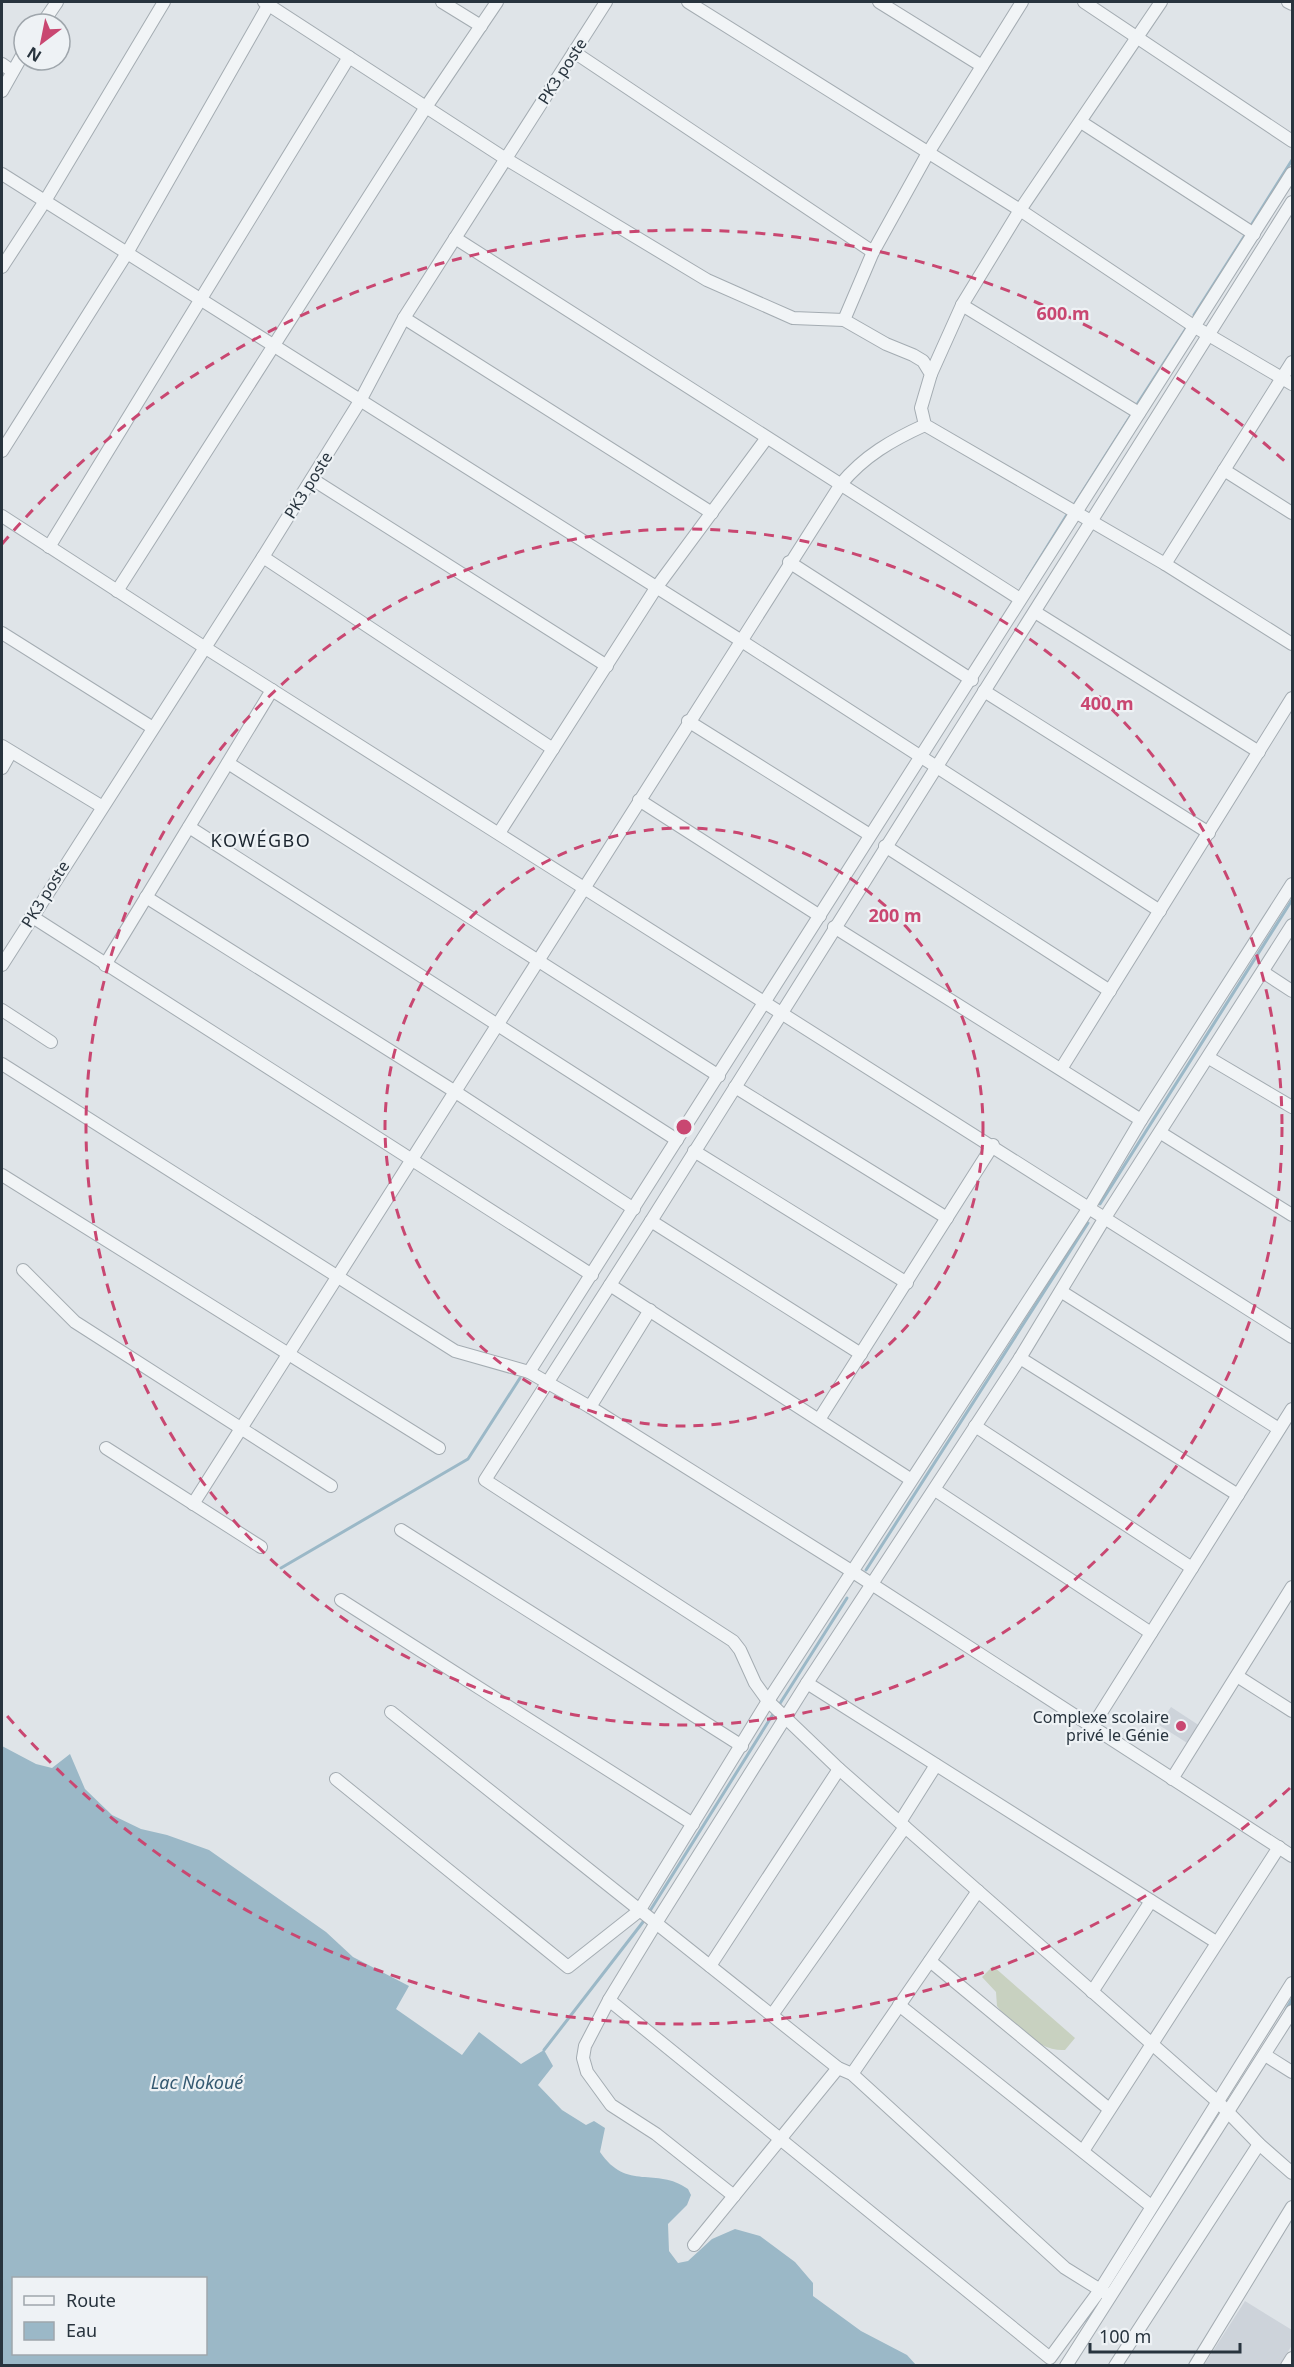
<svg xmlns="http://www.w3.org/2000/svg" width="1294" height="2367" font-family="'Noto Sans',sans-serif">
  <rect width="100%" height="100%" fill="#dfe4e8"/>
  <!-- built -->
  <g fill="#cdd3da">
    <polygon points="1171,1707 1203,1728 1192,1746 1159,1725"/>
    <polygon points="1245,2301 1292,2330 1292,2345 1280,2365 1204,2365"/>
  </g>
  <!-- green -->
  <path fill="#c8d1c0" d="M993 1966 1075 2038 1065 2050C1041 2052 1016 2028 1001 2011L997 2006 996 1992 982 1977Z"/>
  <!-- water -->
  <path fill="#9bb8c7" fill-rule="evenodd" d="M2 1746 36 1764 52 1768 70 1754 85 1789 112 1815 141 1829 167 1835 209 1850 326 1932 353 1957 409 1986 396 2009 462 2055 479 2032 521 2064 544 2050 553 2066 538 2085 562 2110 586 2125 594 2121 605 2128 600 2152C627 2192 656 2166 688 2189L691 2195 687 2205 668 2224 669 2251 678 2263 688 2261 712 2239 735 2229 760 2236 795 2262 813 2283V2296L861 2331 907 2355 916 2365H2ZM14 2278H206V2354H14Z"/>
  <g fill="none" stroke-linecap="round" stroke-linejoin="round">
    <!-- stream -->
    <g stroke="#9bb8c7" stroke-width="3">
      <polyline points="1250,227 1292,160"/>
      <polyline points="1194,315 1247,232"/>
      <polyline points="1136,406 1187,327"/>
      <polyline points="1072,508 1133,412"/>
      <polyline points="1027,579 1068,513"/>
      <polyline points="1100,1204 1292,900"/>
      <polyline points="281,1568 468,1459 520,1378"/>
      <polyline points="866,1570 1088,1223"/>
      <polyline points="779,1705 847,1598"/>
      <polyline points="648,1914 775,1711"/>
      <polyline points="1286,2010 1292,1999"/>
      <polyline points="544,2050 643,1922"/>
      <polyline points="1084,2321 1098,2306"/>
    </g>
    <defs>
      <g id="minor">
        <polyline points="264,2 506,159 707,280 793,318 844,320 886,344 913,355 923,361 931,374 921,408 925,425 1165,564 1292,644"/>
        <polyline points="442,2 481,26"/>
        <polyline points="688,2 1020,210 1195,327 1292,384"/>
        <polyline points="879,2 982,66"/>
        <polyline points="1084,2 1292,141"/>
        <polyline points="1288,2 1292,4"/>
        <polyline points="42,24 57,2"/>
        <polyline points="574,52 873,252"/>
        <polyline points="2,64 12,71"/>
        <polyline points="2,91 24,52"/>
        <polyline points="1081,122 1254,234"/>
        <polyline points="2,174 740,640 1160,911"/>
        <polyline points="1292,202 651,1221 485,1480 733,1641 740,1650 755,1683 768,1701 839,1769 1218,2102 1259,2144 1292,2173"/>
        <polyline points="455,238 1020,599"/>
        <polyline points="2,267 45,201 164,2"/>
        <polyline points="962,305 1139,413"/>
        <polyline points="404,318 712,513"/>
        <polyline points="844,320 873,252 928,153 1022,2"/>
        <polyline points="931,374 962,305 1020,210 1161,2"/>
        <polyline points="2,451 127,253 269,4"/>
        <polyline points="1224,470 1292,513"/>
        <polyline points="312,479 607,666"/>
        <polyline points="2,516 204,647 1292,1337"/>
        <polyline points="49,547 349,57"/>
        <polyline points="263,557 553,749"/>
        <polyline points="789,562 972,680"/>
        <polyline points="1165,564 1292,362"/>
        <polyline points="117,591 426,107 497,2"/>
        <polyline points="1035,612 1259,752"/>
        <polyline points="2,633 153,728"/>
        <polyline points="984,691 1209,833"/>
        <polyline points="688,721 870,835"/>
        <polyline points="2,746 101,806"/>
        <polyline points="228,763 719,1076"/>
        <polyline points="2,768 11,752"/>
        <polyline points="639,800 820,916"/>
        <polyline points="189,827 677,1140"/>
        <polyline points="499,833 656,588 766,439"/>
        <polyline points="885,846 1110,991"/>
        <polyline points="146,897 454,1091 634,1209"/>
        <polyline points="31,916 592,1275"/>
        <polyline points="834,927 1141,1120"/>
        <polyline points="2,965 263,557 360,401 404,318 606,2"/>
        <polyline points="105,965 272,690"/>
        <polyline points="1263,972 1292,991"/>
        <polyline points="2,1010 51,1042"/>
        <polyline points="1209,1058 1292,1107"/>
        <polyline points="2,1064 455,1351 529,1372 590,1407 853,1572 1292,1856"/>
        <polyline points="1061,1069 1292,698"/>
        <polyline points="735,1087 947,1218"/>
        <polyline points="1161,1133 1292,1215"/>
        <polyline points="694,1151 907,1283"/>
        <polyline points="2,1175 439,1448"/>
        <polyline points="651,1221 861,1354"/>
        <polyline points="23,1270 75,1322 331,1486"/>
        <polyline points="610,1285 910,1479"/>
        <polyline points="1062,1292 1279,1429"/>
        <polyline points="1020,1358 1238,1495"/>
        <polyline points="529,1372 1292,173"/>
        <polyline points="590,1407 650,1310"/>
        <polyline points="820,1418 993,1145"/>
        <polyline points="975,1426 1192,1568"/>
        <polyline points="106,1448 261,1547"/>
        <polyline points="935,1490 1151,1633"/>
        <path d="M193 1504 841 484C864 456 892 440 925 425"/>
        <polyline points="401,1530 742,1746"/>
        <polyline points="341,1600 693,1824"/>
        <polyline points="1237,1676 1292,1711"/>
        <polyline points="807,1683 1216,1942"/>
        <polyline points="391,1712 838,2068 852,2074 1065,2268 1110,2296"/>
        <polyline points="1092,1727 1292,1409"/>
        <polyline points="336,1779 568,1967 639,1911 768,1701 1090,1206 1141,1120 1292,884"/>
        <polyline points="1172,1779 1292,1587"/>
        <polyline points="900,1822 936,1765"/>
        <polyline points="930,1961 1109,2109"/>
        <polyline points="710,1966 839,1769"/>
        <polyline points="1092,1992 1151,1901"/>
        <polyline points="609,2000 1050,2358 1100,2290 1292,1983"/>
        <polyline points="899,2005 1151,2206"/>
        <polyline points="772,2015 905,1827"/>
        <polyline points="1265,2055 1292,2072"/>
        <polyline points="852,2074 978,1891"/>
        <polyline points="1083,2151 1279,1847"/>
        <polyline points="734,2196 656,2134 611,2105 587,2072 583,2058 585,2046 609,2000 656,1923 807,1683 1020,1358 1106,1216 1292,925"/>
        <polyline points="694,2245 838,2068"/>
        <polyline points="1066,2366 1292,2011"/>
        <polyline points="1115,2366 1259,2144"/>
        <polyline points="1195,2366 1292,2207"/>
        <polyline points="1287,2366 1292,2358"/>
      </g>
    </defs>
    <!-- minor casing -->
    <use href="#minor" stroke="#a4acb2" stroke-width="14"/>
    <!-- minor -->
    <use href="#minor" stroke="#f1f4f6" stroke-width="12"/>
  </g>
  <!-- distance rings -->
  <g fill="none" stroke="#c94771" stroke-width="3" stroke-dasharray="10 8">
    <circle cx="684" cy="1127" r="299"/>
    <circle cx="684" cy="1127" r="598"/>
    <path d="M1290 1788A897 897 0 0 1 2 1710M2 544A897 897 0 0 1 1290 466"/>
  </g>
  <!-- markers -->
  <circle fill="#c94771" stroke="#eef2f5" stroke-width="2" cx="1181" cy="1726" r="6"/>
  <g text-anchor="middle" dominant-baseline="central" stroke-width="4.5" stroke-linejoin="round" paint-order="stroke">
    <!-- street labels -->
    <g font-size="16" fill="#28343e" stroke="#eef2f5">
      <text transform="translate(562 71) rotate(-57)">PK3 poste</text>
      <text transform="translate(308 485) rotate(-58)">PK3 poste</text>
      <text transform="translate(45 894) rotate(-58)">PK3 poste</text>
    </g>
    <!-- poi labels -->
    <g font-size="16" fill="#28343e" stroke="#eef2f5" text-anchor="end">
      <text x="1169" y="1717">Complexe scolaire<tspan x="1169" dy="18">privé le Génie</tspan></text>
    </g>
    <!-- neighbourhood labels -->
    <g font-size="18" letter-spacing="1.5" fill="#1b252f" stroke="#eef2f5">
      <text x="261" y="840">KOWÉGBO</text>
    </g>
    <!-- water labels -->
    <g font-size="18" font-style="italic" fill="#345971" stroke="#eef2f5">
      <text x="197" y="2082">Lac Nokoué</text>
    </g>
  </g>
  <circle cx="684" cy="1127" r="9" fill="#c94771" stroke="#eef2f5" stroke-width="3"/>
  <g font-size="18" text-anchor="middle" font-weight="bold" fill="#c94771" stroke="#eef2f5" stroke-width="4.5" stroke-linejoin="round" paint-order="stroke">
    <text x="1063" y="320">600 m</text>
    <text x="1107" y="710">400 m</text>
    <text x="895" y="922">200 m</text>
  </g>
  <!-- border -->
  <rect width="1294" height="2367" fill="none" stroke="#28343e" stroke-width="6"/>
  <!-- legend -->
  <rect x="12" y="2277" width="195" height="78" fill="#eef2f5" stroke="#9fa6ac" stroke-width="1.5"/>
  <rect x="24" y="2296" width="30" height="9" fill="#f1f4f6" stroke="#9fa6ac" stroke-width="1.5"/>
  <text x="66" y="2307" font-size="18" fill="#28343e">Route</text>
  <rect x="24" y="2322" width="30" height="18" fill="#9bb8c7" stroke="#9fa6ac" stroke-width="1.5"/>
  <text x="66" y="2337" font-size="18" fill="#28343e">Eau</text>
  <!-- north arrow -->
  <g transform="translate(42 42) rotate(212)"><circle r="28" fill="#eef2f5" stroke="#9fa6ac" stroke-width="1.5"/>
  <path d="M0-4.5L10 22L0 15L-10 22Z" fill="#c94771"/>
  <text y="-9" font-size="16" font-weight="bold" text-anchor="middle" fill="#28343e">N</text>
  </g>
  <!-- scale -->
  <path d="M1090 2343v9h150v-9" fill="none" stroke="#28343e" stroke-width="3"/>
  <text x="1099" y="2343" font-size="18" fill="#28343e" stroke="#eef2f5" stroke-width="4.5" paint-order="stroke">100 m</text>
</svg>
